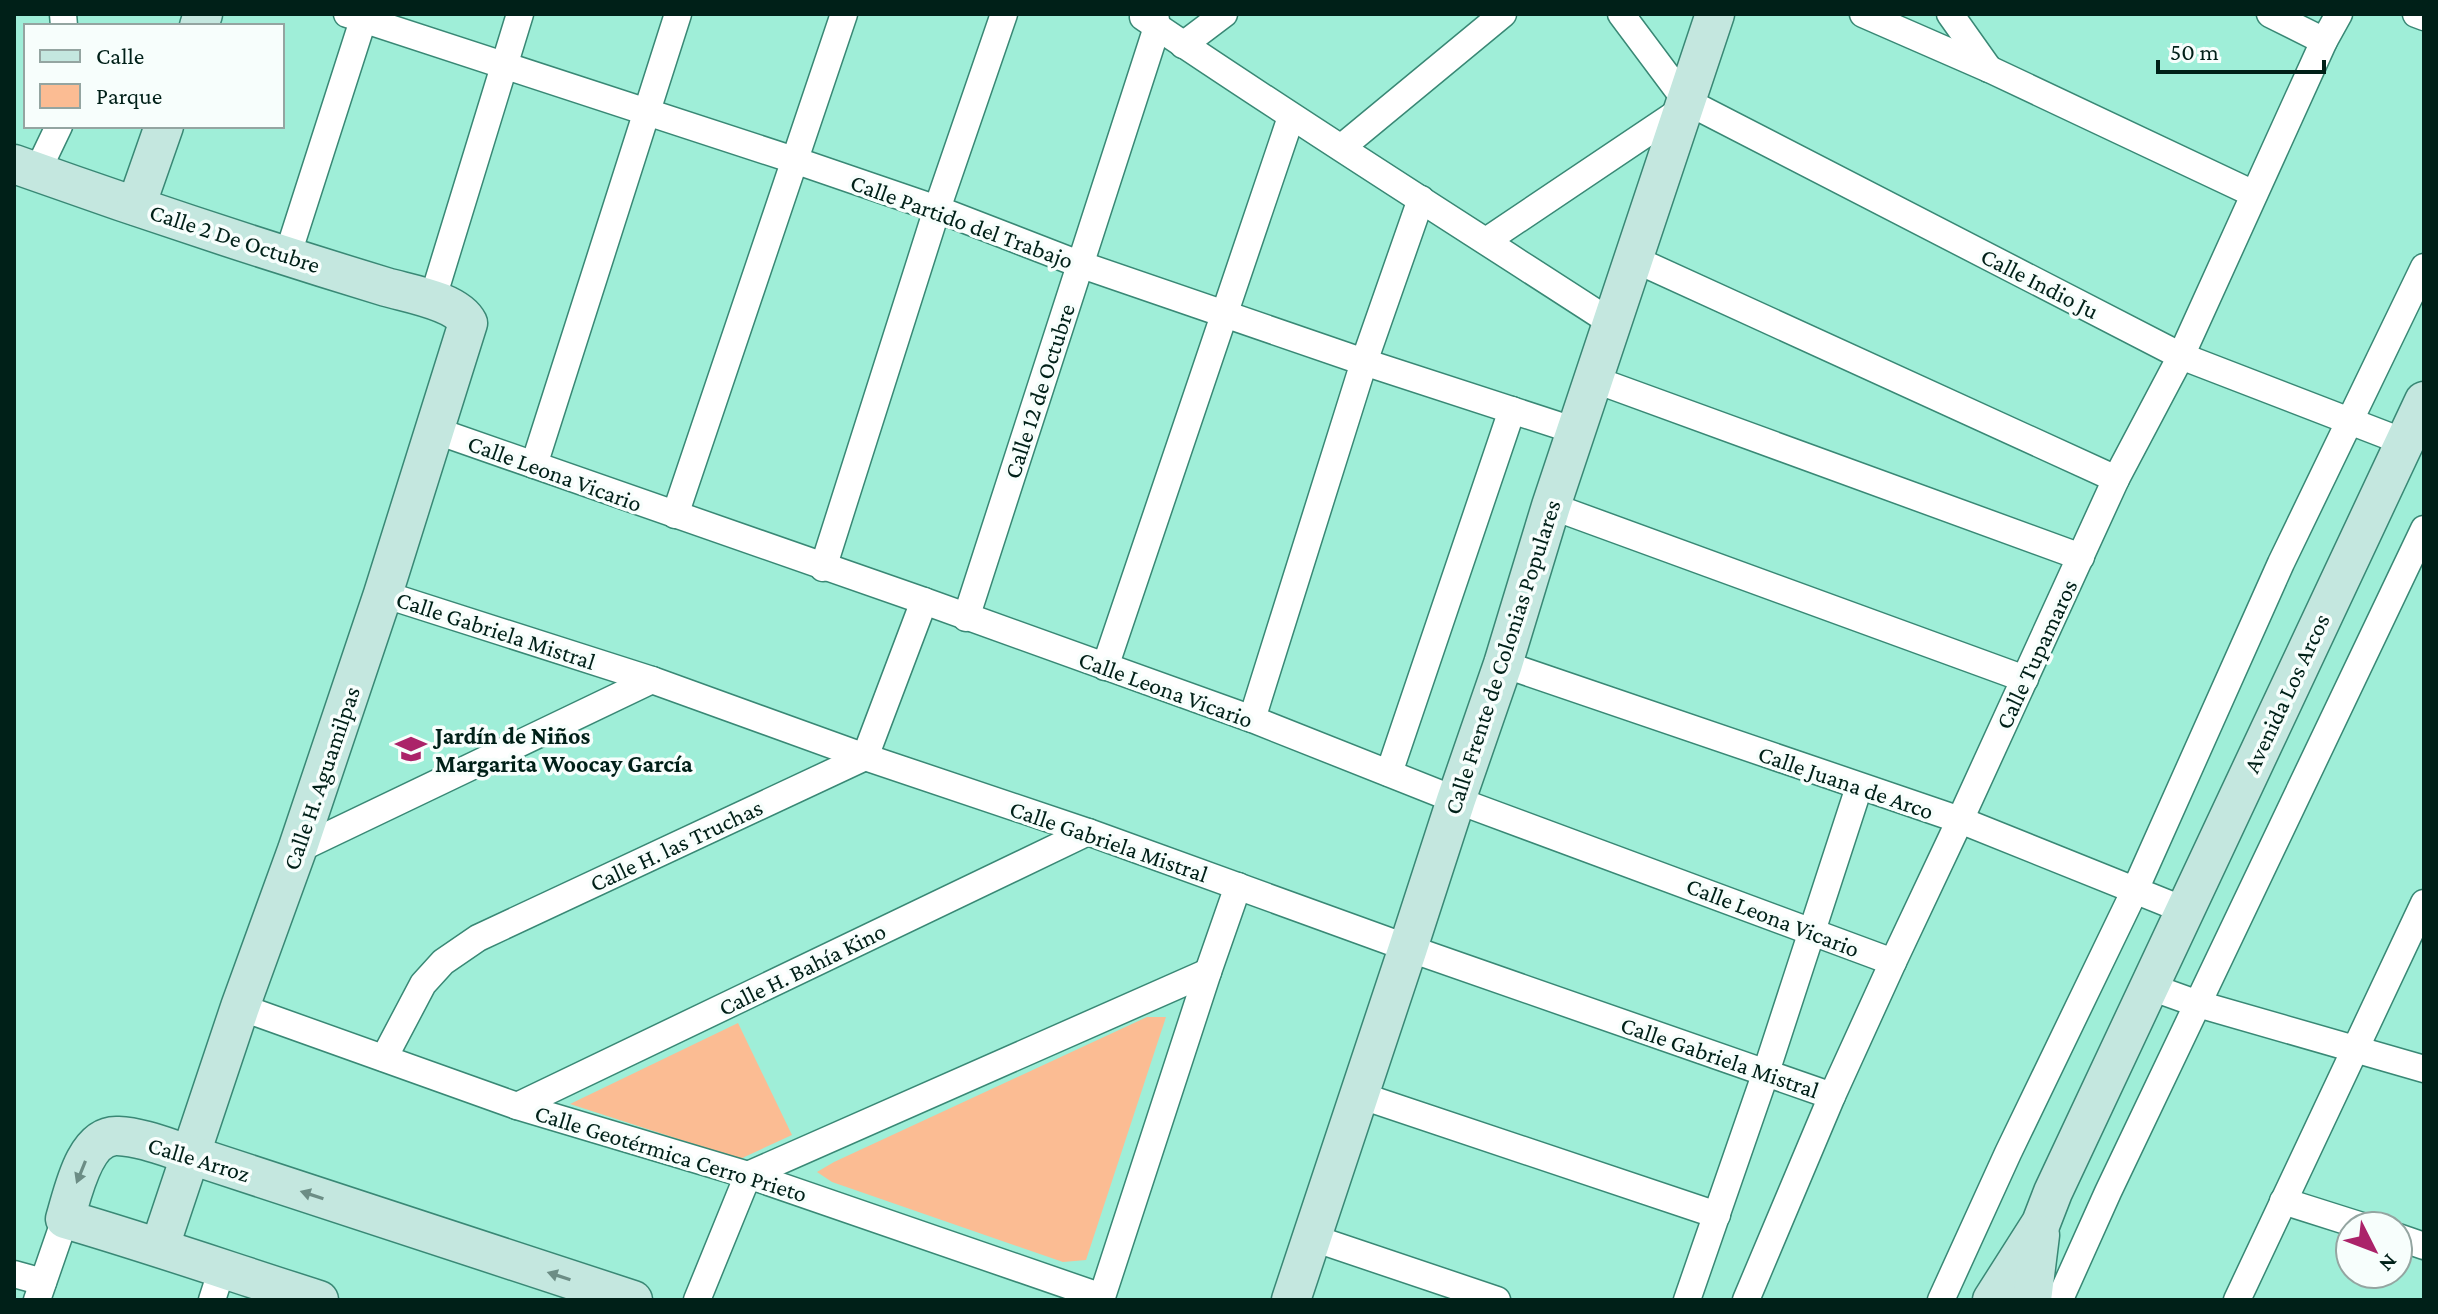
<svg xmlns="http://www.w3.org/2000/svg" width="2438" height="1314" font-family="'Crimson Pro',serif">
  <rect width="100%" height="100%" fill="#9feed8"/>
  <!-- green -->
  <g fill="#fbbc93">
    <polygon points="1147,1017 1166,1017 1086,1260 1063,1262 832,1182 817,1172 834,1162"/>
    <polygon points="738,1023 792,1135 740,1159 570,1104"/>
  </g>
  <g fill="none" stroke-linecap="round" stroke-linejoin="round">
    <defs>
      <g id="street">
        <polyline points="63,14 64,26"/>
        <polyline points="347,14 797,161 937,209 1079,264 1364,362 1576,431"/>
        <polyline points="1621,14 1686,101 2181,356 2404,442"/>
        <polyline points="1863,14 1989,69 2254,194"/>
        <polyline points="1950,14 1989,69"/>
        <polyline points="2270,14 2324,41"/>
        <polyline points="2416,14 2424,17"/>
        <path d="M1143 17C1297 122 1455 221 1612 323"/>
        <polyline points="1183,45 1224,14"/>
        <polyline points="1342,147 1503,14"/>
        <polyline points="37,172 59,126"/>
        <polyline points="1486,241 1684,108"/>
        <polyline points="287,257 365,14"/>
        <polyline points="1634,259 2116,479"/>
        <polyline points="432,301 520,14"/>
        <polyline points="1593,379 2081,557"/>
        <polyline points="434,430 924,601 1252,719 1456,800 1893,962"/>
        <polyline points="534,465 678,14"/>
        <polyline points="1551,506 2025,679"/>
        <polyline points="675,515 844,14"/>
        <polyline points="823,568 937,209 1004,14"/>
        <polyline points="383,594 652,680 865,757 1088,832 1408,948 1832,1096"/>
        <polyline points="966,618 1157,27 1155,14"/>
        <polyline points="1503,664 1960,820 2184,910"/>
        <polyline points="1105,667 1291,117"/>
        <polyline points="1252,719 1364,362 1421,199"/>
        <polyline points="1389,773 1512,410"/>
        <polyline points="297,850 652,680"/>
        <polyline points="2148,986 2198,1004 2424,1069"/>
        <polyline points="240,1007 517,1106 748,1175 1102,1297"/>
        <polyline points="384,1058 423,984 443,962 478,938 865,757 924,601"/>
        <polyline points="1359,1095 1717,1215"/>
        <polyline points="517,1106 1088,832"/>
        <polyline points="2283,1201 2362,1226"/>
        <polyline points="2398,1237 2424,1246"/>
        <polyline points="1313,1238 1497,1300"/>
        <polyline points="14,1274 43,1282"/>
        <polyline points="2060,1299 2108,1192 2424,529"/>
        <polyline points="37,1300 65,1219"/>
        <polyline points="212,1300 222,1269"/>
        <polyline points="697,1300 748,1175 1208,972"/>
        <polyline points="1101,1300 1208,972 1238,886"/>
        <polyline points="1687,1300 1766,1072 1859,787"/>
        <polyline points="1746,1300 1832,1096 1893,962 1960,820 2116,479 2181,356 2324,41 2339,14"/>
        <polyline points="1941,1300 2008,1153 2135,890 2281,563 2424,267"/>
        <polyline points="2237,1300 2424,903"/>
      </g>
      <g id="secondary">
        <polyline points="199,26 203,14"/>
        <path d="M14 164C137 208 261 249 386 287 410 294 457 301 468 323L383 594 297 850 240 1007 160 1246"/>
        <polyline points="136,206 164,126"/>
        <path d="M319 1300C234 1273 151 1244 65 1219 73 1193 84 1134 118 1136 142 1137 168 1148 191 1155L633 1300"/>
        <polyline points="1291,1300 1408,948 1456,800 1503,664 1551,506 1715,14"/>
        <polyline points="1992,1300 2041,1223 2053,1192 2424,401"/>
        <polyline points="2032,1300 2040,1235"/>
      </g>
    </defs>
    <!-- street casing -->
    <use href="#street" stroke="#398875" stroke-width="29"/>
    <!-- secondary casing -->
    <use href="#secondary" stroke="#398875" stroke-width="41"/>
    <!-- street -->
    <use href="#street" stroke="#fff" stroke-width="26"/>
    <!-- secondary -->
    <use href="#secondary" stroke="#c4e7df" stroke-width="38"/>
  </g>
  <!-- one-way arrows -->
  <defs><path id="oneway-solid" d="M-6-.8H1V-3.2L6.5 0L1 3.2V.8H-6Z" transform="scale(2)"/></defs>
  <g fill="#6c8d85">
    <use href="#oneway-solid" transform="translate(81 1172) rotate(112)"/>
    <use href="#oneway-solid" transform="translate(312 1195) rotate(-162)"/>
    <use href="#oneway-solid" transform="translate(559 1276) rotate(-162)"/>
  </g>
  <!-- icons -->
  <defs>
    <symbol id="school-bare" viewBox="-9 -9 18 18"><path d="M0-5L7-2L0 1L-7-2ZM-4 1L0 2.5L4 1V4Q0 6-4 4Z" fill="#ab2369" stroke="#f7fefc" stroke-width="2.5" paint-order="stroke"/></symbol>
  </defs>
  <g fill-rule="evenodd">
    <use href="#school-bare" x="389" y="727" width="44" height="44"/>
  </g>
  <g text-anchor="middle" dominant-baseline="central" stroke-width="7" stroke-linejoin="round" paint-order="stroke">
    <!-- street labels -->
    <g font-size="24" fill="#002018" stroke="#f7fefc">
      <text transform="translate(962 221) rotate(20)">Calle Partido del Trabajo</text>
      <text transform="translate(235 238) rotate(18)">Calle 2 De Octubre</text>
      <text transform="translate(2040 283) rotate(27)">Calle Indio Ju</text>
      <text transform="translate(1039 391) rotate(-72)">Calle 12 de Octubre</text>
      <text transform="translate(555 473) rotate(20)">Calle Leona Vicario</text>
      <text transform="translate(496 630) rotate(18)">Calle Gabriela Mistral</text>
      <text transform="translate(2036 654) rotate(-65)">Calle Tupamaros</text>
      <text transform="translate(1502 657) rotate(-72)">Calle Frente de Colonias Populares</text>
      <text transform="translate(1166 689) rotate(20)">Calle Leona Vicario</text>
      <text transform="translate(2286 693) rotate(-65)">Avenida Los Arcos</text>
      <text transform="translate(321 778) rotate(-71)">Calle H. Aguamilpas</text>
      <text transform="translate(1846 782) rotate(19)">Calle Juana de Arco</text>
      <text transform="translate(1109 841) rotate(19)">Calle Gabriela Mistral</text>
      <text transform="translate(676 845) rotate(-25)">Calle H. las Truchas</text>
      <text transform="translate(1773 917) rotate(21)">Calle Leona Vicario</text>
      <text transform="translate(802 969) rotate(-26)">Calle H. Bahía Kino</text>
      <text transform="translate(1720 1057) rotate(19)">Calle Gabriela Mistral</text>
      <text transform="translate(671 1153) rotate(17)">Calle Geotérmica Cerro Prieto</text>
      <text transform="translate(199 1159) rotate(17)">Calle Arroz</text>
    </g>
    <!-- poi labels -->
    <g font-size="24" font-weight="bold" fill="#002018" stroke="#f7fefc" text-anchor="start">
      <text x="435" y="735">Jardín de Niños<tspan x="435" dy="28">Margarita Woocay García</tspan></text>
    </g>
  </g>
  <!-- border -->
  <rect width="2438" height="1314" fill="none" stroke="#002018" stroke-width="32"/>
  <!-- legend -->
  <rect x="24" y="24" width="260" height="104" fill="#f7fefc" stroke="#94a5a1" stroke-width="2"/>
  <rect x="40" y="50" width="40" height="12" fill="#c4e7df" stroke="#94a5a1" stroke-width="2"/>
  <text x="96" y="64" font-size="24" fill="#002018">Calle</text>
  <rect x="40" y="84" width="40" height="24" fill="#fbbc93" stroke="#94a5a1" stroke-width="2"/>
  <text x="96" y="104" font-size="24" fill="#002018">Parque</text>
  <!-- north arrow -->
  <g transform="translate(2374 1250) rotate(132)"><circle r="38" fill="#f7fefc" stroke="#94a5a1" stroke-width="2"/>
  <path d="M0-6L14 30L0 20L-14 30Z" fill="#ab2369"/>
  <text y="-12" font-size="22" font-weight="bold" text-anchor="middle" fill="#002018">N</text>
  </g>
  <!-- scale -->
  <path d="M2158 60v12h166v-12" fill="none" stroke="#002018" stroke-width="4"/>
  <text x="2170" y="60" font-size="24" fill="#002018" stroke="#f7fefc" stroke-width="6" paint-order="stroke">50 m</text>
</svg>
